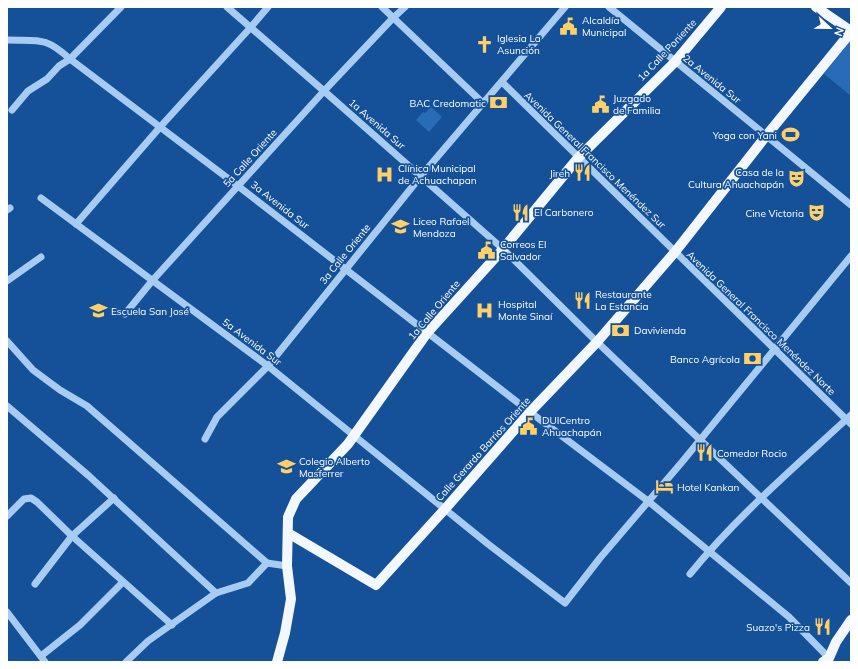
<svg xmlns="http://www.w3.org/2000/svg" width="858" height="669" font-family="Mulish,sans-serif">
  <rect width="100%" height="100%" fill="#155199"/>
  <!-- green -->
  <g fill="#286bb7">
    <polygon points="851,40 851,96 824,74"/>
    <polygon points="431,107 442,117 429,132 416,120 423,112 425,113"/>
  </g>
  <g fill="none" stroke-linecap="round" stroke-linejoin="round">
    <!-- minor -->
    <g stroke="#a8cbf2" stroke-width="7">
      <polyline points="227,7 324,91 503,249 597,342 851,583"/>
      <polyline points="382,7 483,103"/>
      <polyline points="609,7 851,205"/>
      <path d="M7 40C39 41 45 36 70 59L238 186 530 412 648 501 789 617 829 658"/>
      <polyline points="502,82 851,424"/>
      <polyline points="12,110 28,91 47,79 59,66 70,59 121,7"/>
      <polyline points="41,198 268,366 488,544 565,603 600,558 682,462 851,256"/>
      <polyline points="7,210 10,208"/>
      <polyline points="76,224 161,126 251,27 268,7"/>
      <polyline points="7,281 41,257"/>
      <polyline points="125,314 152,281 324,91 393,18 405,7"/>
      <polyline points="7,341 33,370 60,390 87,406 267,563 287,566"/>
      <polyline points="7,406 89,476 216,593"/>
      <polyline points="205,439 217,417 268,366 421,176 565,7"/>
      <polyline points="7,516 24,499 31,498 37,502 72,536 172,625"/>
      <path d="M690 574C737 516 796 466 851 415"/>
      <polyline points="35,584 72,536 114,498"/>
      <polyline points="7,612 45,662"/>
      <polyline points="41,656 80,625 123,582"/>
      <polyline points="126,662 148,641 216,593 248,583 267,563"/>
    </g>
    <!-- major -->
    <g stroke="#f3f8ff" stroke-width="10">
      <polyline points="816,7 851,31"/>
      <polyline points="288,533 376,585 445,509 530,412 597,342 675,252 766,136 851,32"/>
      <polyline points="277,662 285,633 291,599 287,566 288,517 296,499 348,444 427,333 503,249 578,158 675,62 721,7"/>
      <polyline points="823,662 829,658 836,642 851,620"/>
    </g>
  </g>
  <!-- icons -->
  <defs>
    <symbol id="civic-bare" viewBox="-9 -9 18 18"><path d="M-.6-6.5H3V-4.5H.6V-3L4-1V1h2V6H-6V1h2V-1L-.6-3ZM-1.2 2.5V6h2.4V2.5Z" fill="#ffd069" stroke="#155199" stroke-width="2.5" paint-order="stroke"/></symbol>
    <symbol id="church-bare" viewBox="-9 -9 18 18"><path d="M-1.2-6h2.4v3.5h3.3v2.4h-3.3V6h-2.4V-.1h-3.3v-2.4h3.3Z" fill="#ffd069" stroke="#155199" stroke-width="2.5" paint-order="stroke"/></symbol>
    <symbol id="bank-bare" viewBox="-9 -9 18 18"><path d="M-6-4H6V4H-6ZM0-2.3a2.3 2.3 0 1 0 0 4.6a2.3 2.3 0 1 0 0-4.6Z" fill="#ffd069" stroke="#155199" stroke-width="2.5" paint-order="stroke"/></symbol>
    <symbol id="stadium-bare" viewBox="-9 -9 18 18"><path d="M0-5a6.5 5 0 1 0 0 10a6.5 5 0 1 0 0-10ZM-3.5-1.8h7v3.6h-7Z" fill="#ffd069" stroke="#155199" stroke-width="2.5" paint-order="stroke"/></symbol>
    <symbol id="restaurant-bare" viewBox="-9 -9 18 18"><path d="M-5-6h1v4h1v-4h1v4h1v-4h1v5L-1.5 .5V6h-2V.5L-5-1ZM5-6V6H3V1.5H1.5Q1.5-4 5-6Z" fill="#ffd069" stroke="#155199" stroke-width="2.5" paint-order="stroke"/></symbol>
    <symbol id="hospital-bare" viewBox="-9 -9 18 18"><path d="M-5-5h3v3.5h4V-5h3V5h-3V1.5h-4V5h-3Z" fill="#ffd069" stroke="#155199" stroke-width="2.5" paint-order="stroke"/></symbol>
    <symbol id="theatre-bare" viewBox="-9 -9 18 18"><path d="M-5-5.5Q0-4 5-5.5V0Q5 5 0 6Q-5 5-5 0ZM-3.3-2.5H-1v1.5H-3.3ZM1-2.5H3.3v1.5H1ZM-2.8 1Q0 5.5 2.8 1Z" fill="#ffd069" stroke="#155199" stroke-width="2.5" paint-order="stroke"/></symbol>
    <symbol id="school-bare" viewBox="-9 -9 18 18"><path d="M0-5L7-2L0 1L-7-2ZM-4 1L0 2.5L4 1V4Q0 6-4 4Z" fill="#ffd069" stroke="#155199" stroke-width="2.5" paint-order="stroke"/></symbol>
    <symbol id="hotel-bare" viewBox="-9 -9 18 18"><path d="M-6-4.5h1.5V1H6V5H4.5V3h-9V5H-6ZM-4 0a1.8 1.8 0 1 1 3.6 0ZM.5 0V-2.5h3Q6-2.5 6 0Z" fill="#ffd069" stroke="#155199" stroke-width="2.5" paint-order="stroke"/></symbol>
  </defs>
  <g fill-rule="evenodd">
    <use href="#civic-bare" x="556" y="14" width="25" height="25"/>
    <use href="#church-bare" x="472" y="32" width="25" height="25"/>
    <use href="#bank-bare" x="486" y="90" width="25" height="25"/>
    <use href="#civic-bare" x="588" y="92" width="25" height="25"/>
    <use href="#stadium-bare" x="778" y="122" width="25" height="25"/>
    <use href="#restaurant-bare" x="570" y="160" width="25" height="25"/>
    <use href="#hospital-bare" x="372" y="162" width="25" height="25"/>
    <use href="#theatre-bare" x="784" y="166" width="25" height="25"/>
    <use href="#restaurant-bare" x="508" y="200" width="25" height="25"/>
    <use href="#theatre-bare" x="804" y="200" width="25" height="25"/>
    <use href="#school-bare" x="388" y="214" width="25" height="25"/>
    <use href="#civic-bare" x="474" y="238" width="25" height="25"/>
    <use href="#restaurant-bare" x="570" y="288" width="25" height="25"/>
    <use href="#hospital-bare" x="472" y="298" width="25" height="25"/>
    <use href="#school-bare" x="86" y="298" width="25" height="25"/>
    <use href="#bank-bare" x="608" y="318" width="25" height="25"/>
    <use href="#bank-bare" x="740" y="346" width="25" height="25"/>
    <use href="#civic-bare" x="516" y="414" width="25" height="25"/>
    <use href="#restaurant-bare" x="692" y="440" width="25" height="25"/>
    <use href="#school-bare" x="274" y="454" width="25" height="25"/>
    <use href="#hotel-bare" x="652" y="474" width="25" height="25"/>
    <use href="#restaurant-bare" x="810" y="614" width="25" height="25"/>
  </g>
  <g text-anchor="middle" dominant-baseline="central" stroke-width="3.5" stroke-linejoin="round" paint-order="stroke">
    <!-- poi labels -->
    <g font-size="10" fill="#fff" stroke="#155199" text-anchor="start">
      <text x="582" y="20">Alcaldía<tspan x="582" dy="12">Municipal</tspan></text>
      <text x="497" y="38">Iglesia La<tspan x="497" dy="12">Asunción</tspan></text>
      <text x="613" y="98">Juzgado<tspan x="613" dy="12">de Familia</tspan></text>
      <text x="486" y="103" text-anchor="end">BAC Credomatic</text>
      <text x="777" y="135" text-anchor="end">Yoga con Yani</text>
      <text x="398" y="168">Clínica Municipal<tspan x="398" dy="12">de Achuachapan</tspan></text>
      <text x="784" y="172" text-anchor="end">Casa de la<tspan x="784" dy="12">Cultura Ahuachapán</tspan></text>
      <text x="570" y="173" text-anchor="end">Jireh</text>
      <text x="534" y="212">El Carbonero</text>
      <text x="804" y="213" text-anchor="end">Cine Victoria</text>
      <text x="413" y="221">Liceo Rafael<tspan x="413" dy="12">Mendoza</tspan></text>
      <text x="500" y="244">Correos El<tspan x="500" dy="12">Salvador</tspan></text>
      <text x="595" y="294">Restaurante<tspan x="595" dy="12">La Estancia</tspan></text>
      <text x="498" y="304">Hospital<tspan x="498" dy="12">Monte Sinaí</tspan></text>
      <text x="111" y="311">Escuela San José</text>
      <text x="634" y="330">Davivienda</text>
      <text x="740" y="359" text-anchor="end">Banco Agrícola</text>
      <text x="542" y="420">DUICentro<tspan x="542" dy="12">Ahuachapán</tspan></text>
      <text x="717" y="453">Comedor Rocio</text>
      <text x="299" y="461">Colegio Alberto<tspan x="299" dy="12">Masferrer</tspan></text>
      <text x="677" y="487">Hotel Kankan</text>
      <text x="810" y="627" text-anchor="end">Suazo's Pizza</text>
    </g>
    <!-- street labels -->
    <g font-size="10" fill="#fff" stroke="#155199">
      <text transform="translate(667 50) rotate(-47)">1a Calle Poniente</text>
      <text transform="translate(712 79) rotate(39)">2a Avenida Sur</text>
      <text transform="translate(377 124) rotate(41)">1a Avenida Sur</text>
      <text transform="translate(250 158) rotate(-48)">5a Calle Oriente</text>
      <text transform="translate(595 160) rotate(44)">Avenida General Francisco Menéndez Sur</text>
      <text transform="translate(280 205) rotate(38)">3a Avenida Sur</text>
      <text transform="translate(345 254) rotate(-51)">3a Calle Oriente</text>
      <text transform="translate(434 310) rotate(-50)">1a Calle Oriente</text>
      <text transform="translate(761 323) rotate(44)">Avenida General Francisco Menéndez Norte</text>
      <text transform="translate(252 342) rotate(37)">5a Avenida Sur</text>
      <text transform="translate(483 449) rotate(-48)">Calle Gerardo Barrios Oriente</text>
    </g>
  </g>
  <!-- border -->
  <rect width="858" height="669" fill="none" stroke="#ffffff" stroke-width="16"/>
  <!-- north arrow -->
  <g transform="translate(830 28) rotate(112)" stroke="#155199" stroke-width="3" paint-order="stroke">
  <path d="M0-3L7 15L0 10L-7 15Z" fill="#ffffff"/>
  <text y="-6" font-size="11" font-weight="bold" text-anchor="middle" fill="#ffffff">N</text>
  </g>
</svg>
